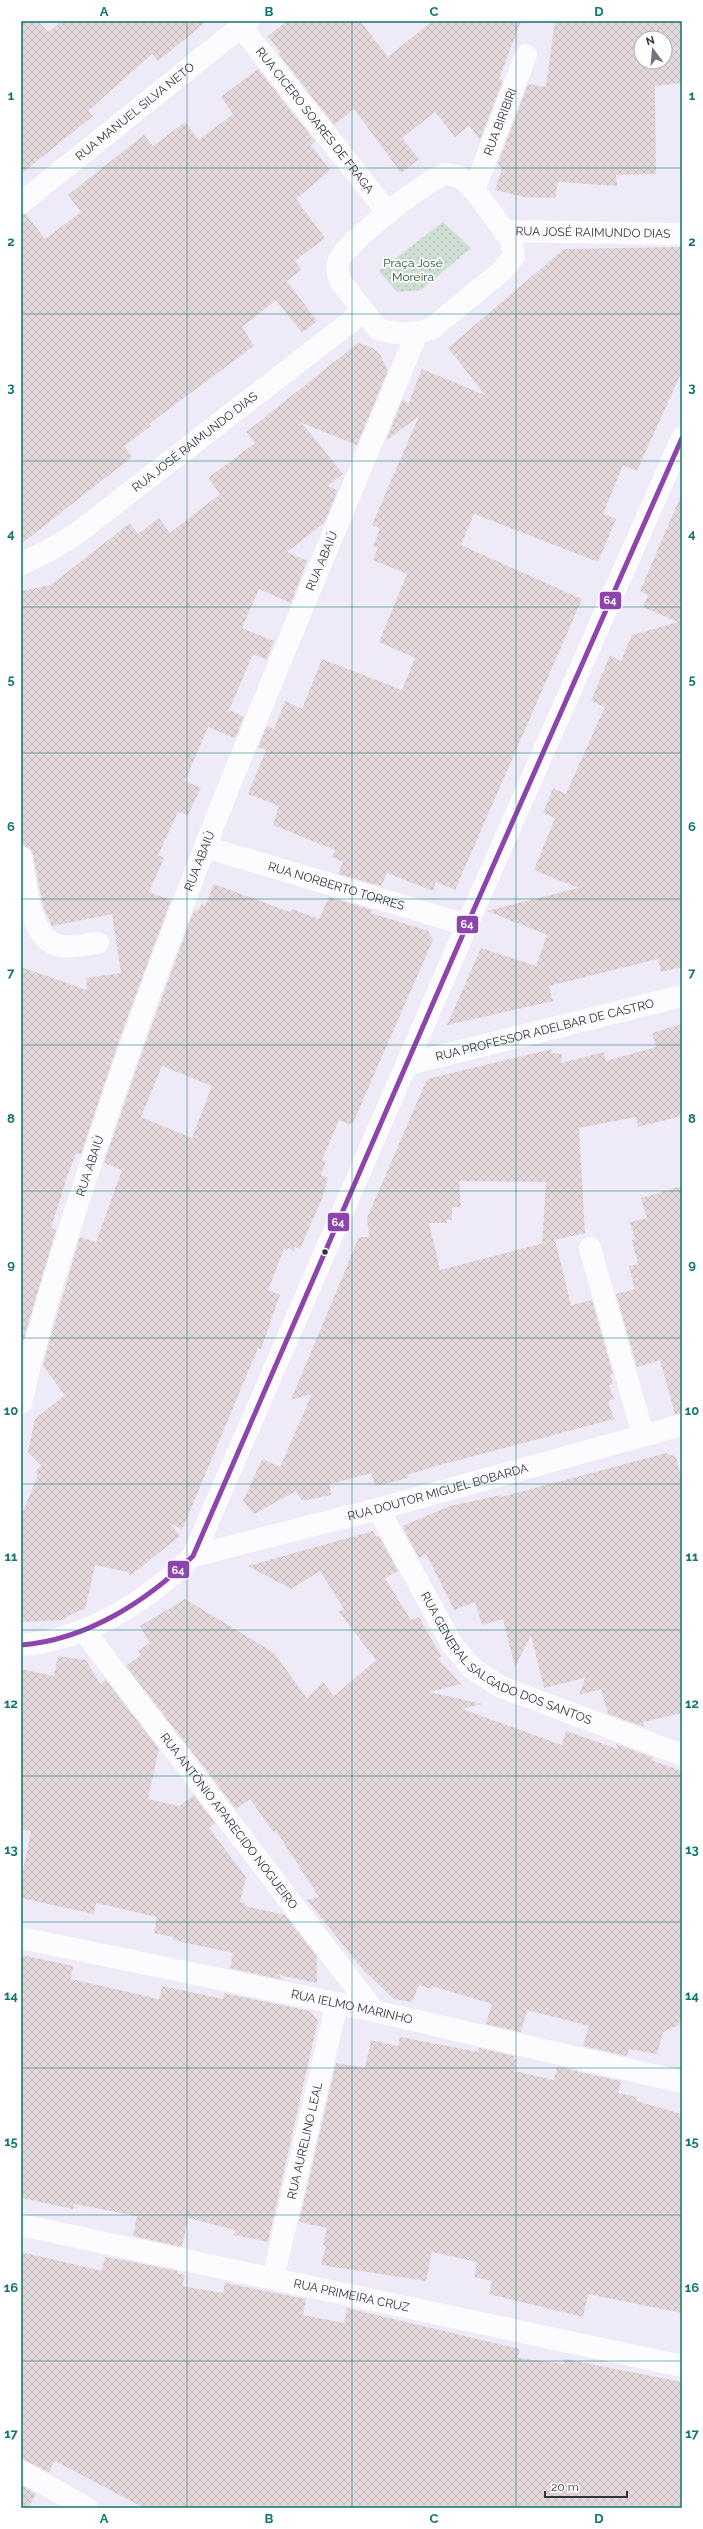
<svg xmlns="http://www.w3.org/2000/svg" width="703" height="2529" font-family="Raleway,sans-serif">
  <defs>
    <pattern id="park-dots" width="8" height="8" patternUnits="userSpaceOnUse"><rect width="8" height="8" fill="#ceded3"/><path d="M2 2h.1M6 6h.1" fill="none" stroke="#b2bfb6" stroke-width="1.8" stroke-linecap="round"/></pattern>
    <pattern id="building-cross-hatch" width="8" height="8" patternUnits="userSpaceOnUse"><rect width="8" height="8" fill="#e4d8db"/><path d="M0 0l8 8M0 8l8-8" fill="none" stroke="#c4babd"/></pattern>
  </defs>
  <rect width="100%" height="100%" fill="#eeeaf8"/>
  <!-- park -->
  <polygon fill="url(#park-dots)" points="443,222 471,248 421,290 397,292 379,271"/>
  <!-- building -->
  <g fill="url(#building-cross-hatch)" fill-rule="evenodd">
    <polygon points="21,21 38,21 48,32 61,21 207,21 158,61 152,54 88,111 93,116 21,174"/>
    <polygon points="287,21 360,21 388,57 432,21 521,21 499,79 503,80 480,140 469,126 455,137 435,112 402,138 419,159 401,173 354,109 334,125 278,53 280,52 268,36"/>
    <path d="M555 21H682V83L655 86 656 174 616 175 617 186 558 182 555 198 524 197 495 190 502 169 498 163 528 84 546 87ZM641 38H665V62H641Z"/>
    <polygon points="258,69 315,141 311,145 330,170 296,199 325,238 295,261 301,270 287,281 317,321 302,333 276,300 242,327 254,346 149,424 151,426 124,446 132,457 21,544 21,215 26,214 45,239 81,212 68,195 93,175 144,135 153,146 185,122 199,140 233,114 221,97"/>
    <polygon points="682,247 682,371 637,471 623,465 603,514 616,519 598,562 474,514 461,545 582,599 455,890 436,882 433,891 387,873 381,886 338,874 343,862 332,857 335,850 273,825 279,806 248,794 266,750 258,747 267,726 274,729 285,701 302,709 322,659 402,690 415,658 379,642 407,574 373,560 378,548 373,546 380,529 372,525 419,416 386,441 403,398 408,405 422,369 485,395 448,348 564,249"/>
    <polygon points="358,343 369,346 379,353 388,370 357,445 302,423 343,474 327,486 338,490 324,523 287,552 307,561 291,603 259,589 242,628 274,641 266,660 253,654 229,710 244,717 235,738 208,727 185,781 201,788 188,815 178,812 158,855 164,858 149,892 171,900 122,1032 81,1154 76,1153 66,1180 51,1228 56,1230 23,1342 21,1340 21,967 87,990 86,978 121,973 112,914 52,926 43,906 33,855 30,849 21,845 21,591 51,585 130,523 138,534 159,518 170,533 220,494 208,478 255,443 246,432"/>
    <polygon points="682,493 682,967 661,972 658,959 613,970 549,986 553,1001 447,1025 481,948 536,966 547,935 487,911 578,888 534,870 555,818 543,813 553,788 566,794 604,709 605,707 591,701 610,655 621,661 632,635 678,622 643,607 648,595 640,591"/>
    <path d="M214 884 290 912 292 909 319 919 329 897 372 910 371 913 428 931 433 940 352 1125 339 1120 322 1160 326 1161 321 1175 328 1178 321 1201 300 1249 295 1247 294 1251 288 1248 287 1250 284 1249 268 1290 280 1295 261 1349 258 1348 182 1530 170 1523 180 1536 130 1576 128 1572 95 1565 85 1610H80L62 1620 21 1622V1516L38 1475 35 1472 41 1465 28 1452 35 1419 65 1395 43 1366 50 1339 80 1237 96 1242 122 1170 104 1163 146 1041 194 910 198 911 201 904 205 906ZM162 1066 212 1086 192 1138 141 1117Z"/>
    <polygon points="682,1024 682,1116 638,1127 636,1117 579,1128 585,1233 542,1243 546,1182 459,1181 461,1207 452,1207 452,1220 447,1220 447,1223 429,1223 440,1270 555,1240 571,1305 592,1300 613,1374 610,1374 613,1384 609,1385 614,1399 608,1401 614,1419 436,1466 407,1475 408,1478 375,1486 371,1473 330,1484 331,1495 302,1501 296,1491 254,1514 243,1501 262,1459 280,1467 312,1394 291,1400 359,1237 369,1237 367,1218 427,1079 552,1049 551,1053 562,1054 561,1063 604,1052 606,1061 656,1047 652,1033"/>
    <polygon points="682,1186 682,1413 675,1414 660,1360 637,1367 616,1294 635,1289 629,1266 638,1264 632,1240 635,1239 630,1222 647,1218 641,1198"/>
    <polygon points="666,1453 676,1457 682,1481 682,1713 643,1722 644,1727 608,1714 601,1689 579,1695 585,1678 544,1688 531,1635 515,1667 503,1619 482,1625 475,1602 454,1610 426,1554 419,1558 402,1526 450,1506 501,1495 501,1497"/>
    <polygon points="373,1531 376,1537 379,1536 398,1571 385,1578 411,1620 419,1617 441,1656 438,1659 461,1684 429,1692 482,1704 462,1709 562,1745 566,1731 618,1749 616,1744 652,1757 653,1761 682,1771 682,2016 679,2025 663,2032 657,2054 629,2049 627,2056 583,2046 589,2026 527,2010 521,2032 486,2024 492,2004 432,1986 431,1989 419,1985 412,2002 394,1999 364,1971 307,1900 319,1897 276,1831 274,1833 250,1799 236,1809 126,1666 141,1655 138,1651 150,1643 140,1626 185,1599 274,1653 307,1698 323,1682 334,1696 376,1660 339,1612 344,1609 320,1571 291,1589 248,1566"/>
    <polygon points="58,1656 86,1660 100,1684 106,1680 159,1749 148,1799 179,1806 194,1795 215,1823 209,1828 246,1877 240,1902 245,1903 245,1906 285,1915 317,1957 317,1983 279,1975 283,1980 230,1968 233,1953 173,1940 174,1937 154,1933 157,1917 96,1903 94,1914 21,1898 21,1880 31,1832 21,1829 21,1669 54,1676"/>
    <polygon points="21,1955 73,1966 71,1979 159,1999 162,1986 223,1999 224,1993 310,2011 318,2020 268,2242 234,2235 235,2230 188,2218 182,2247 133,2236 137,2216 74,2204 73,2209 21,2198"/>
    <polygon points="400,2037 478,2052 479,2048 514,2056 513,2059 516,2060 514,2071 554,2080 557,2067 621,2081 618,2093 637,2097 636,2101 682,2114 682,2313 588,2294 583,2317 489,2294 492,2281 474,2277 477,2262 432,2252 426,2281 321,2265 326,2246 323,2245 327,2228 299,2222 336,2063 365,2068 371,2040 398,2046"/>
    <polygon points="21,2252 102,2271 105,2257 128,2261 177,2271 177,2273 185,2275 182,2286 223,2293 225,2283 306,2299 303,2315 344,2323 347,2308 520,2349 518,2358 564,2364 565,2359 682,2382 682,2508 144,2508 55,2461 49,2472 21,2459"/>
    <polygon points="21,2485 36,2494 29,2508 21,2508"/>
  </g>
  <g fill="none" stroke-linecap="round" stroke-linejoin="round">
    <!-- minor -->
    <g stroke="#fcfcfe" stroke-width="22">
      <path id="s1" d="M241 27 388 213"/>
      <path d="M446 174 460 177 474 190 511 239 514 256 503 270 431 329C414 334 396 335 378 329L340 281C338 274 336 267 339 260 349 241 425 180 446 174Z"/>
      <path id="s2" d="M474 190 526 55"/>
      <path id="s3" d="M21 203 248 21"/>
      <path id="s4" d="M504 231 682 234"/>
      <path id="s5" d="M21 564 48 551 76 534 363 312"/>
      <path id="s6" d="M205 847 467 925"/>
      <path d="M21 857C26 882 29 942 61 946 72 948 86 944 98 943"/>
      <path id="s7" d="M408 1064 682 996"/>
      <polyline points="590,1248 643,1435"/>
      <path id="s8" d="M21 1403C41 1313 70 1226 99 1139 189 865 307 600 417 333"/>
      <path id="s9" d="M378 1509 453 1646 472 1668 499 1686 682 1755"/>
      <path id="s10" d="M193 1556 378 1509 682 1425"/>
      <path id="s11" d="M84 1631 374 2011"/>
      <path d="M21 1645C87 1640 147 1601 193 1556L467 925 682 438"/>
      <path id="s12" d="M21 1938 374 2011 682 2082"/>
      <path id="s13" d="M21 2225 682 2366"/>
      <path id="s14" d="M273 2278 337 2003"/>
      <polyline points="21,2471 87,2508"/>
    </g>
    <defs>
      <path id="bus-1" d="M21 1645C87 1640 147 1601 193 1556L467 925 682 438"/>
    </defs>
    <!-- bus-1 casing -->
    <use href="#bus-1" stroke="#fff" stroke-width="8"/>
    <!-- bus-1 -->
    <use href="#bus-1" stroke="#8e44ad" stroke-width="5"/>
  </g>
  <!-- grid -->
  <path fill="none" stroke="#0f766e" stroke-width="1" stroke-opacity="0.55" d="M187 21V2508M352 21V2508M516 21V2508M21 168H682M21 314H682M21 461H682M21 607H682M21 753H682M21 899H682M21 1045H682M21 1191H682M21 1338H682M21 1484H682M21 1630H682M21 1776H682M21 1922H682M21 2068H682M21 2215H682M21 2361H682"/>
  <!-- markers -->
  <circle fill="#36323c" stroke="#fff" stroke-width="1.5" cx="325" cy="1252" r="3.5"/>
  <g text-anchor="middle" dominant-baseline="central" stroke-width="3.5" stroke-linejoin="round" paint-order="stroke">
    <!-- street labels -->
    <g font-size="12" fill="#36323c" stroke="#fff">
      <text stroke="none"><textPath href="#s3" startOffset="146">RUA MANUEL SILVA NETO</textPath></text>
      <text stroke="none"><textPath href="#s1" startOffset="119">RUA CICERO SOARES DE FRAGA</textPath></text>
      <text stroke="none"><textPath href="#s2" startOffset="73">RUA BIRIBIRI</textPath></text>
      <text stroke="none"><textPath href="#s4" startOffset="89">RUA JOSÉ RAIMUNDO DIAS</textPath></text>
      <text stroke="none"><textPath href="#s5" startOffset="213">RUA JOSÉ RAIMUNDO DIAS</textPath></text>
      <text stroke="none"><textPath href="#s8" startOffset="895">RUA ABAIÚ</textPath></text>
      <text stroke="none"><textPath href="#s8" startOffset="571">RUA ABAIÚ</textPath></text>
      <text stroke="none"><textPath href="#s6" startOffset="137">RUA NORBERTO TORRES</textPath></text>
      <text stroke="none"><textPath href="#s7" startOffset="141">RUA PROFESSOR ADELBAR DE CASTRO</textPath></text>
      <text stroke="none"><textPath href="#s8" startOffset="247">RUA ABAIÚ</textPath></text>
      <text stroke="none"><textPath href="#s10" startOffset="253">RUA DOUTOR MIGUEL BOBARDA</textPath></text>
      <text stroke="none"><textPath href="#s9" startOffset="206">RUA GENERAL SALGADO DOS SANTOS</textPath></text>
      <text stroke="none"><textPath href="#s11" startOffset="239">RUA ANTÔNIO APARECIDO NOGUEIRO</textPath></text>
      <text stroke="none"><textPath href="#s12" startOffset="338">RUA IELMO MARINHO</textPath></text>
      <text stroke="none"><textPath href="#s14" startOffset="141">RUA AURELINO LEAL</textPath></text>
      <text stroke="none"><textPath href="#s13" startOffset="338">RUA PRIMEIRA CRUZ</textPath></text>
    </g>
    <!-- park labels -->
    <g font-size="12" fill="#1d5224" stroke="#fff">
      <text x="413" y="263">Praça José<tspan x="413" dy="14">Moreira</tspan></text>
    </g>
  </g>
  <g stroke="#fff" stroke-width="1.5">
    <rect x="599" y="591" width="23" height="19" rx="4" fill="#8e44ad"/>
    <rect x="456" y="915" width="23" height="19" rx="4" fill="#8e44ad"/>
    <rect x="327" y="1212" width="23" height="20" rx="4" fill="#8e44ad"/>
    <rect x="167" y="1560" width="23" height="19" rx="4" fill="#8e44ad"/>
  </g>
  <g font-size="11" text-anchor="middle" font-weight="bold" fill="#fff">
    <text x="610" y="604">64</text>
    <text x="467" y="928">64</text>
    <text x="338" y="1226">64</text>
    <text x="178" y="1574">64</text>
  </g>
  <!-- border -->
  <rect width="703" height="2529" fill="none" stroke="#ffffff" stroke-width="44"/>
  <!-- north arrow -->
  <g transform="translate(653 50) rotate(344)"><circle r="19" fill="#ffffff" stroke="#afadb1"/>
  <path d="M0-3L7 15L0 10L-7 15Z" fill="#76727e"/>
  <text y="-6" font-size="11" font-weight="bold" text-anchor="middle" fill="#36323c">N</text>
  </g>
  <!-- scale -->
  <path d="M545 2491v6h82v-6" fill="none" stroke="#36323c" stroke-width="2"/>
  <text x="551" y="2491" font-size="12" fill="#36323c" stroke="#ffffff" stroke-width="3" paint-order="stroke">20 m</text>
  <rect x="22" y="22" width="659" height="2485" fill="none" stroke="#0f766e" stroke-width="1.5"/>
  <g font-size="13" text-anchor="middle" font-weight="bold" fill="#0f766e">
    <text x="104" y="16">A</text>
    <text x="269" y="16">B</text>
    <text x="434" y="16">C</text>
    <text x="599" y="16">D</text>
    <text x="11" y="100">1</text>
    <text x="692" y="100">1</text>
    <text x="11" y="246">2</text>
    <text x="692" y="246">2</text>
    <text x="11" y="392">3</text>
    <text x="692" y="392">3</text>
    <text x="11" y="538">4</text>
    <text x="692" y="538">4</text>
    <text x="11" y="684">5</text>
    <text x="692" y="684">5</text>
    <text x="11" y="831">6</text>
    <text x="692" y="831">6</text>
    <text x="11" y="977">7</text>
    <text x="692" y="977">7</text>
    <text x="11" y="1123">8</text>
    <text x="692" y="1123">8</text>
    <text x="11" y="1269">9</text>
    <text x="692" y="1269">9</text>
    <text x="11" y="1415">10</text>
    <text x="692" y="1415">10</text>
    <text x="11" y="1561">11</text>
    <text x="692" y="1561">11</text>
    <text x="11" y="1708">12</text>
    <text x="692" y="1708">12</text>
    <text x="11" y="1854">13</text>
    <text x="692" y="1854">13</text>
    <text x="11" y="2000">14</text>
    <text x="692" y="2000">14</text>
    <text x="11" y="2146">15</text>
    <text x="692" y="2146">15</text>
    <text x="11" y="2292">16</text>
    <text x="692" y="2292">16</text>
    <text x="11" y="2438">17</text>
    <text x="692" y="2438">17</text>
    <text x="104" y="2523">A</text>
    <text x="269" y="2523">B</text>
    <text x="434" y="2523">C</text>
    <text x="599" y="2523">D</text>
  </g>
</svg>
